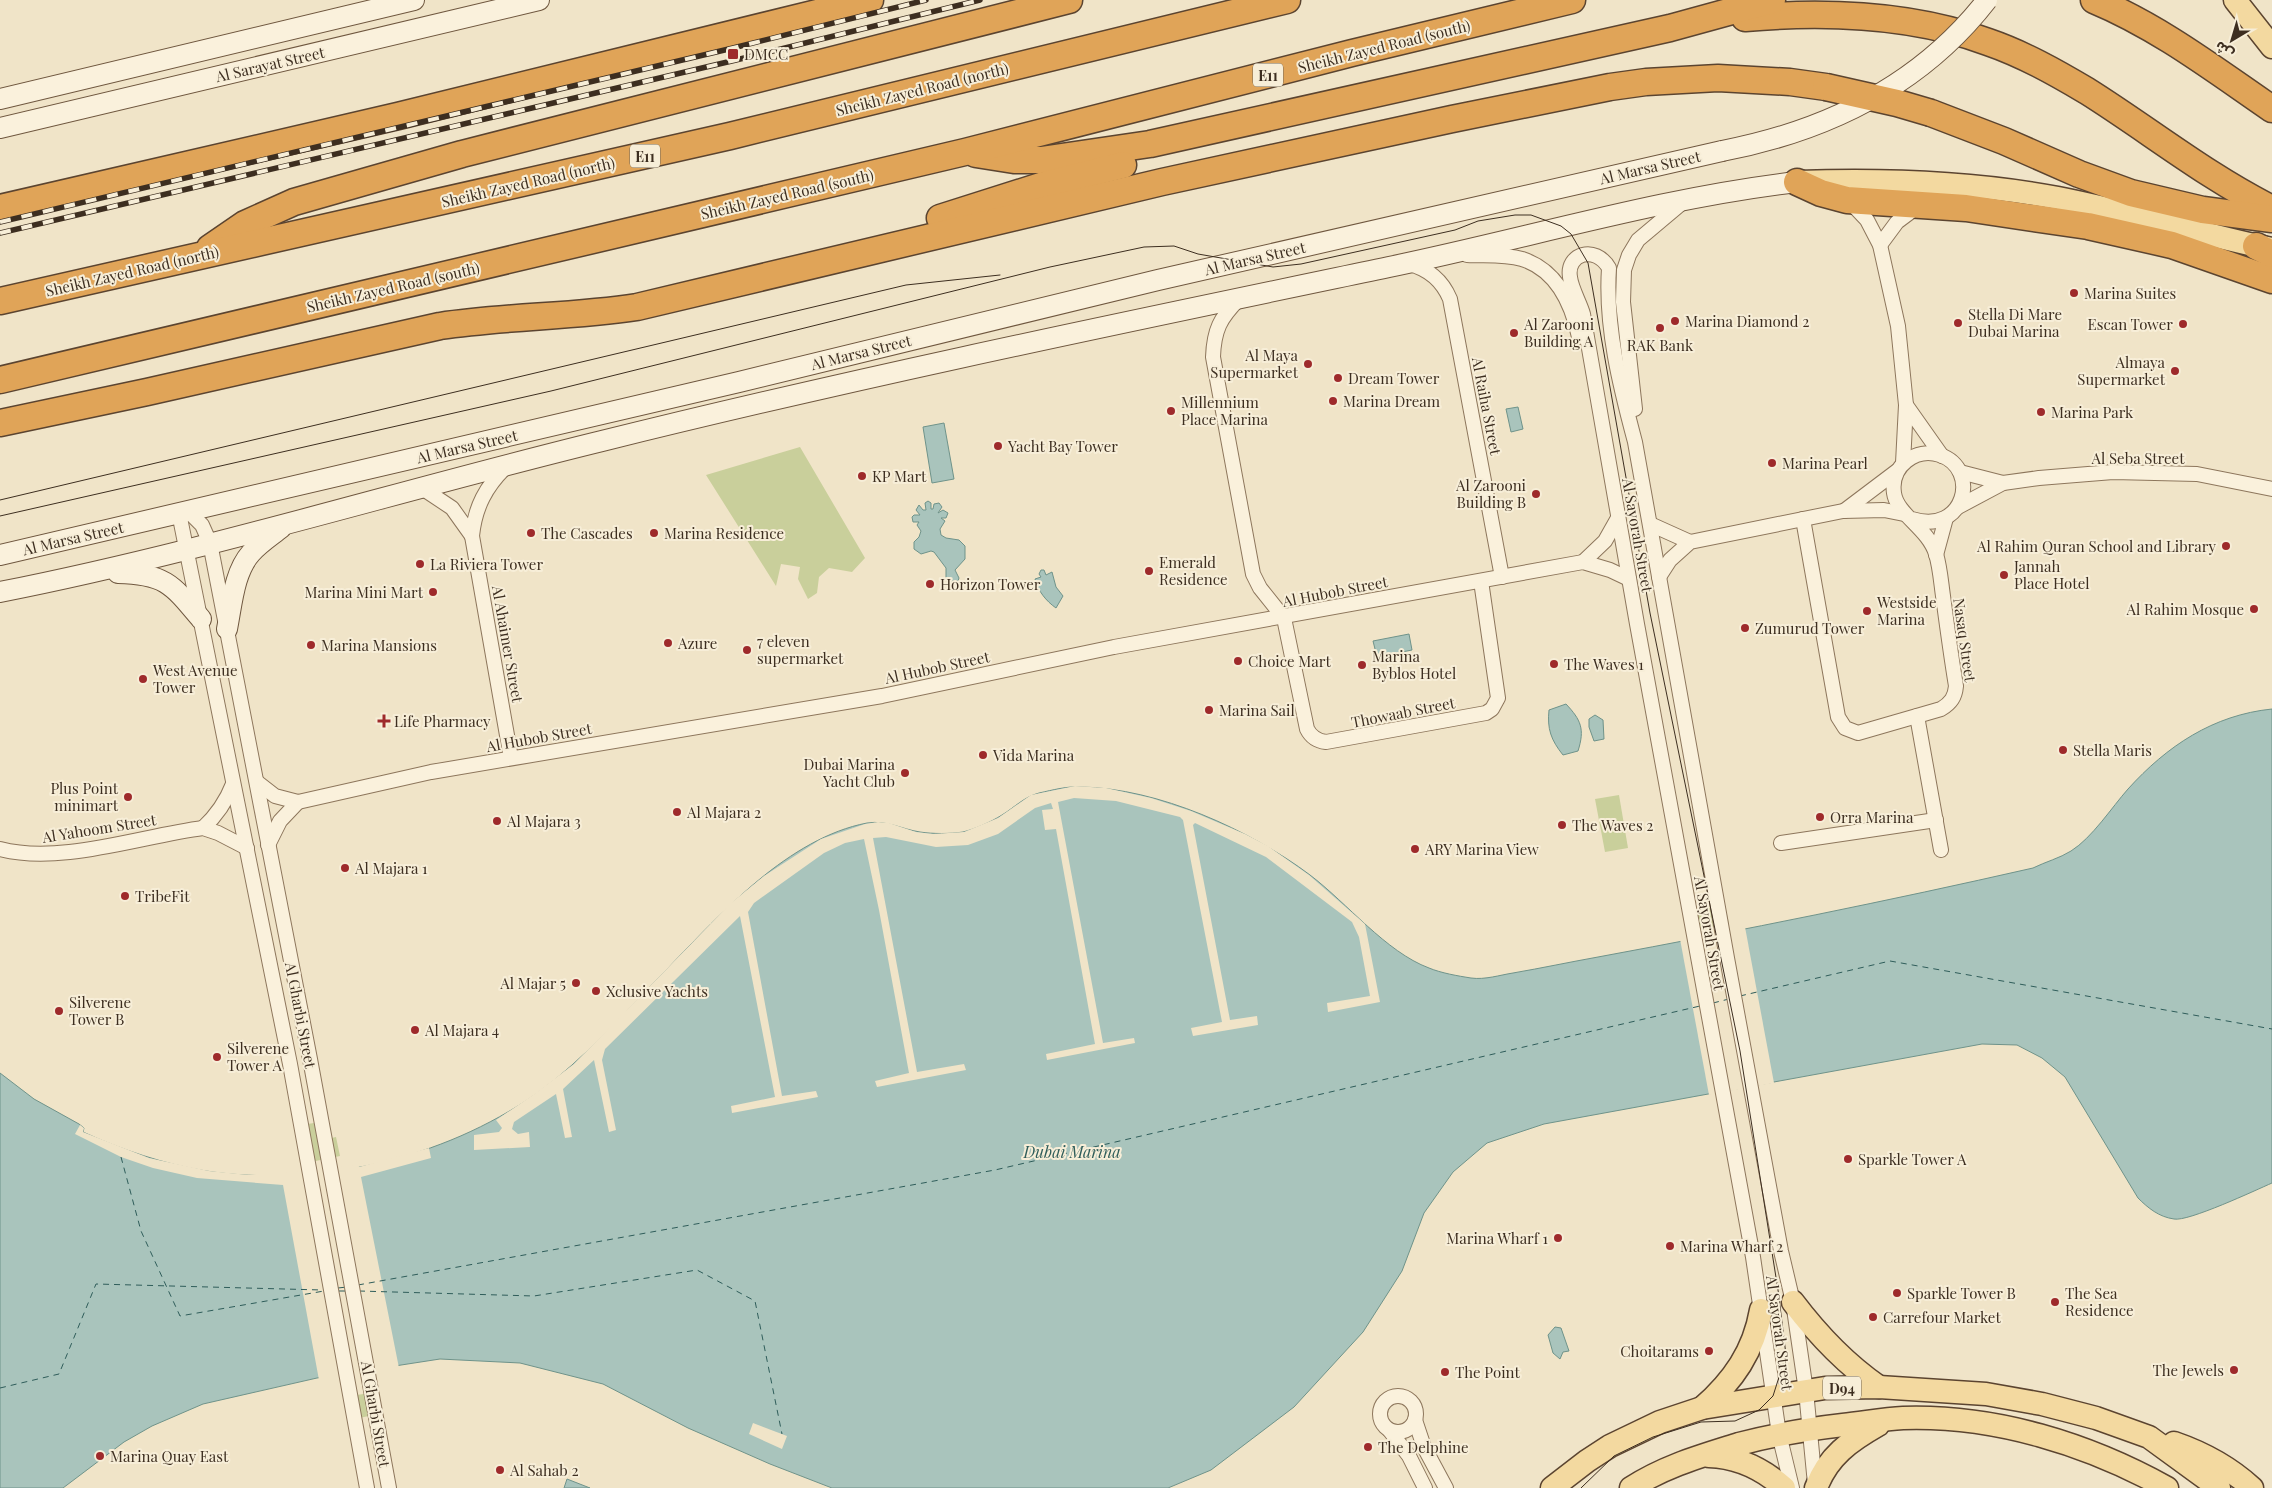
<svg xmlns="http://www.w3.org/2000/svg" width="2272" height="1488" font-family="'Playfair Display','Noto Sans Arabic',serif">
  <rect width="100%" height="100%" fill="#f0e4c8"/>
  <!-- green -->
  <g fill="#c9cf9b">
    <polygon points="800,447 865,558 852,572 829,568 819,577 817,593 808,599 798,579 800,567 781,564 776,586 706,475"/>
    <polygon points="1619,795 1628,848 1605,852 1595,799"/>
    <polygon points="1725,905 1729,924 1689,932 1686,912"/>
    <polygon points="314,1123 318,1141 336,1137 340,1156 301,1164 294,1126"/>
    <polygon points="370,1393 374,1415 354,1419 350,1396"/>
  </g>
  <!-- water -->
  <g fill="#a9c4bc" stroke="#6f938a">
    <polygon points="1518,407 1523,429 1511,432 1506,409"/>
    <polygon points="944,423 954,479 932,483 923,427"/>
    <polygon points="928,501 931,503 931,509 933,509 934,504 939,503 942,507 938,513 943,510 948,513 946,518 941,518 945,521 940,529 941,535 946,538 959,540 965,546 965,559 955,570 959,578 958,581 946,581 946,568 934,552 931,551 921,554 914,549 914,542 919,537 921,531 917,525 919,522 913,522 912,517 914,515 920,515 916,510 919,505 923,510 926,510 925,503"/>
    <path d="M1041 570H1044L1046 575 1052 572 1056 587 1063 596 1056 608C1046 601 1038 591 1035 579L1041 577 1039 574Z"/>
    <polygon points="1409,634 1412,650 1377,657 1373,641"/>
    <path d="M1566 704C1581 720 1585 729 1578 751L1563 755C1551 740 1547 729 1549 710Z"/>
    <path d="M2272 709V1183C2256 1190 2188 1222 2174 1219 2159 1217 2148 1208 2138 1198L2065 1077 2042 1058 2017 1045 1982 1044 1544 1124 1487 1143 1453 1172 1424 1213 1402 1271 1363 1332 1294 1407 1211 1470 1168 1488H832L770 1464 688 1428 603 1384 520 1363 440 1359 317 1378 203 1404 152 1426 124 1442 63 1488H0V1073L34 1099 79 1124 84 1128 83 1132C122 1150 164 1164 206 1171 318 1188 443 1159 536 1094 586 1058 626 1011 669 967 721 913 789 838 867 823 887 820 901 829 920 832 933 834 950 834 963 832 975 829 991 822 1002 815 1015 807 1024 797 1039 793 1053 790 1067 786 1081 787 1158 788 1250 830 1310 875 1347 903 1386 952 1429 968 1441 973 1458 976 1471 978 1485 980 1500 975 1513 973 1542 968 1570 962 1598 957 1744 930 1888 901 2033 868 2045 862 2060 858 2071 851 2092 838 2112 807 2128 789 2167 746 2213 715 2272 709Z"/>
    <polygon points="1595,715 1603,720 1604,739 1594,741 1589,727 1589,719"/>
    <polygon points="1555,1327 1561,1328 1569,1351 1563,1352 1560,1359 1553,1353 1548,1335"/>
    <polygon points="567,1479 590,1488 564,1488"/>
  </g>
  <!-- pier -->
  <g fill="#f0e4c8">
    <polygon points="1075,786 1106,788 1151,798 1191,811 1245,834 1268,846 1309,875 1365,924 1380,1002 1328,1012 1327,1003 1370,996 1359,937 1352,922 1266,857 1195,823 1193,825 1230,1020 1257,1016 1258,1025 1193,1036 1191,1028 1222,1022 1183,820 1180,817 1116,801 1074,798 1058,802 1103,1043 1134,1038 1135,1043 1047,1060 1046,1054 1095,1044 1056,829 1045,830 1042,810 1053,809 1051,803 1035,808 998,834 968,845 936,847 886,837 873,838 917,1072 964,1064 966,1070 877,1087 875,1081 909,1073 879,910 864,839 845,843 824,853 754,903 748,912 782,1096 816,1091 818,1097 732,1113 731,1106 775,1097 740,916 605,1049 602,1060 616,1130 609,1132 594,1060 563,1089 572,1137 565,1138 556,1094 514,1122 512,1129 518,1134 529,1132 530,1147 474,1150 474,1135 499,1132 502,1128 496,1120 533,1095 574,1064 731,903 764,876 821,839 865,824 878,822 889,823 916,832 933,834 964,832 998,818 1031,795"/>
    <polygon points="1745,927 1774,1083 1709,1095 1680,939"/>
    <polygon points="80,1125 84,1128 83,1132 149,1158 209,1171 249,1175 280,1175 281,1173 358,1165 359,1167 429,1148 431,1158 361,1177 399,1368 319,1380 283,1185 197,1178 153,1168 121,1157 75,1134"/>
    <polygon points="753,1423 787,1436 782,1449 749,1434"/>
  </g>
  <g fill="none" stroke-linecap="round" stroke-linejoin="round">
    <!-- ferry -->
    <g stroke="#2f5d5a" stroke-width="1" stroke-dasharray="6 5" stroke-linecap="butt">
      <polyline points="1740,996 1890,961 2272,1029"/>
      <polyline points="1713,1003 1729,999"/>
      <polyline points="121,1157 141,1231 180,1316 324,1291"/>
      <polyline points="358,1285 995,1170 1700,1006"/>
      <polyline points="338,1288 347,1287"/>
      <polyline points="339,1291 347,1291"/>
      <polyline points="359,1291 534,1296 697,1270 755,1301 782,1434"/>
      <polyline points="0,1388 59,1374 96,1284 322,1290"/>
    </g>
    <defs>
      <g id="street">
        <polyline points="1850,202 1867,220 1880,245 1898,326 1906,405 1903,463"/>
        <polyline points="1880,245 1897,222 1917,207"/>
        <path d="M1467 255C1485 256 1504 254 1522 259 1557 270 1572 304 1579 337"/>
        <path d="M1409 264C1429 269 1442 280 1450 299L1502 577"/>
        <path d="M1239 299C1220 318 1214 330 1213 357L1253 574 1260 588 1284 618 1307 729C1311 737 1317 741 1326 742L1486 713 1492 709 1498 698 1481 581"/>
        <polyline points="1906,405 1942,456"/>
        <polyline points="1635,409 1623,302 1624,270 1629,255 1638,240 1682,203"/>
        <path d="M507 466C486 486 475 507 472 536L511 758"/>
        <polyline points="1960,472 2003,483"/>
        <polyline points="422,488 452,508 472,536"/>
        <polyline points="1958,507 2003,483 2039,478 2113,472 2197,474 2272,489"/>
        <polyline points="188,511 202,525 210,543 310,1059 389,1488"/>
        <polyline points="1844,511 1897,471"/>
        <polyline points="179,513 290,1064 367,1488"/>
        <path d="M1803 519 1838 717 1845 728 1858 733 1941 709C1951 703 1955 697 1956 686 1951 656 1947 626 1943 596 1941 582 1940 567 1936 554 1928 528 1897 515 1894 493 1890 466 1916 447 1940 455 1981 469 1965 536 1912 519"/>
        <polyline points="1650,524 1690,542"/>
        <polyline points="1936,555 1946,518"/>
        <polyline points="1583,562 1605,541 1618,518"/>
        <polyline points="1659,577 1670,560 1690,542 1843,511 1884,510 1904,514"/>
        <polyline points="1917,716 1941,850"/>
        <polyline points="257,782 275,796 298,802 431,772 882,696 1114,647 1583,562 1610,570 1629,579"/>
        <path d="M203 828C217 815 226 802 233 784"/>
        <polyline points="1781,843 1936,820"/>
        <polyline points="268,845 280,821 298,802"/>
        <path d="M0 849C60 865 141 836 203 828L218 833 247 848"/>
        <circle cx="1398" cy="1414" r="18"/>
        <polyline points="1415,1420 1424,1447 1446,1488"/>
        <polyline points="1390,1431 1409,1456 1425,1488"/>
        <path d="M1792 1488 1779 1434 1753 1257 1637 624 1583 314C1580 303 1571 288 1570 277 1566 254 1595 244 1609 268 1605 326 1620 386 1635 442L1727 958 1781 1251 1793 1302 1806 1391 1815 1484"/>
      </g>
      <g id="secondary">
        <polyline points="0,99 414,0"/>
        <polyline points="0,128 539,0"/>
        <polyline points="0,555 739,382 1158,280 1722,151"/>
        <path d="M118 573C165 574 172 584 201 619"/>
        <path d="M0 592C203 552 401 490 602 441 863 376 1126 322 1389 267 1525 239 1659 198 1797 182"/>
        <path d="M227 629C232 604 234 572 251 553 260 543 271 536 281 528"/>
      </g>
      <g id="primary">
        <polyline points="2235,0 2272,47"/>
        <path d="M1798 182C1884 179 1973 182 2058 198 2130 212 2200 234 2272 249"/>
        <path d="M1793 1302C1818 1335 1844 1363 1879 1387"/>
        <path d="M1702 1408C1733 1381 1754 1351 1761 1310"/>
        <path d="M2174 1443C2203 1453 2229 1467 2252 1488"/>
        <path d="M1709 1456C1738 1457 1763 1469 1784 1488"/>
        <polyline points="1552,1488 1587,1461 1610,1446 1660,1422 1702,1408 1825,1388 1879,1387 1986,1394 2042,1404 2096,1418 2149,1437 2219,1488"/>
        <path d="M1631 1488C1665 1466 1701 1456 1739 1444 1773 1435 1808 1429 1843 1425 1863 1423 1883 1419 1903 1418 1995 1415 2088 1444 2167 1488"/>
        <path d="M1816 1488C1828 1456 1850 1441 1878 1425"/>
      </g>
      <g id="highway">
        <path d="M2094 0C2159 27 2215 70 2272 109"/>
        <path d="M1745 18C1826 11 1911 14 1988 42 2023 54 2055 72 2087 91 2149 130 2206 176 2272 209"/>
        <polyline points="1931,113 2004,141 2079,174 2131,193 2203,210 2272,219"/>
        <polyline points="976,154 1014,160 1041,160 1150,144 1670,28 1772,0"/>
        <polyline points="1797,182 1821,193 1847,200 1966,208 2088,226 2172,245 2272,280"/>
        <polyline points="0,208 398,116 870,0"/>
        <polyline points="940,218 1044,185 1123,165"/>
        <polyline points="2256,246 2272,254"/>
        <polyline points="210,248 245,224 294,202 462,154 1069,0"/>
        <polyline points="0,301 730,136 1287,0"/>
        <polyline points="0,380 965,152 1352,53 1572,0"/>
        <path d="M0 423 147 392 440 326C506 316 572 317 637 307L1162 182 1452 119 1610 87 1646 82 1718 78 1790 82 1826 87"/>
      </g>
    </defs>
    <!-- street casing -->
    <use href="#street" stroke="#8d765c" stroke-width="16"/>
    <!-- secondary casing -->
    <use href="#secondary" stroke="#6f573f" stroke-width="22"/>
    <!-- primary casing -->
    <use href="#primary" stroke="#5b4430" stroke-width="25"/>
    <!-- highway casing -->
    <use href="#highway" stroke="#5b4430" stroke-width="29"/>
    <!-- street -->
    <use href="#street" stroke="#faf1dc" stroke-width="14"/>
    <!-- secondary -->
    <use href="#secondary" stroke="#faf1dc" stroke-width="20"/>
    <!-- primary -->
    <use href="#primary" stroke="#f3d9a0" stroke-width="22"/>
    <!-- highway -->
    <use href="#highway" stroke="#e0a458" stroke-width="26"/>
    <!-- tram -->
    <g stroke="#3d2e20" stroke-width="1">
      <polyline points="0,500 906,285 1000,275"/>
      <polyline points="0,516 551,391 1050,267 1144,247 1174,246 1198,254 1273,267 1301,264 1455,230 1478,221 1515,215 1531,215 1561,226 1571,234 1588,263 1650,613 1740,1051 1778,1290 1786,1355 1773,1396 1759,1410 1735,1421 1701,1422 1653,1437 1614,1456 1581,1488"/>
    </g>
    <defs>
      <g id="rail">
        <polyline points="0,222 733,48 926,0"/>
        <polyline points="0,233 736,60 980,0"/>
      </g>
    </defs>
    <!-- rail casing -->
    <use href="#rail" stroke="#3d2e20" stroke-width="5.5"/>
    <!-- rail -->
    <use href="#rail" stroke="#f7eed8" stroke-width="4" stroke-dasharray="11" stroke-linecap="butt"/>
    <defs>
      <path id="secondary-bridge" d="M1722 151C1826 131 1921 85 1987 0"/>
      <polyline id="highway-bridge" points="1826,87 1897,103 1931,113"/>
    </defs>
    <!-- secondary-bridge casing -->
    <use href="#secondary-bridge" stroke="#6f573f" stroke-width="22" stroke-linecap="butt"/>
    <!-- highway-bridge casing -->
    <use href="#highway-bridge" stroke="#5b4430" stroke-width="29" stroke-linecap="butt"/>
    <!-- secondary-bridge -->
    <use href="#secondary-bridge" stroke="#faf1dc" stroke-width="20"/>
    <!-- highway-bridge -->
    <use href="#highway-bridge" stroke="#e0a458" stroke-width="26"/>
  </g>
  <!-- markers -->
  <g fill="#9e2a2b" stroke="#f7eed8" stroke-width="2">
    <rect x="727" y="48" width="12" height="12" rx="2.5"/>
    <circle cx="2074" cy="293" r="5"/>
    <circle cx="1675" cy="321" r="5"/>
    <circle cx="1958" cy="323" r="5"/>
    <circle cx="2183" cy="324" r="5"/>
    <circle cx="1660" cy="328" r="5"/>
    <circle cx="1514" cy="333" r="5"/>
    <circle cx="1308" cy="364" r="5"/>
    <circle cx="2175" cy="371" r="5"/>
    <circle cx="1338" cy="378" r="5"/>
    <circle cx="1333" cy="401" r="5"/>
    <circle cx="1171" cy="411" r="5"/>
    <circle cx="2041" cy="412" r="5"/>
    <circle cx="998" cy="446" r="5"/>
    <circle cx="1772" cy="463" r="5"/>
    <circle cx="862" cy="476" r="5"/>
    <circle cx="1536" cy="494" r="5"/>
    <circle cx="531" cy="533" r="5"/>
    <circle cx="654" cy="533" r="5"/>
    <circle cx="2226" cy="546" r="5"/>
    <circle cx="420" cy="564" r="5"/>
    <circle cx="1149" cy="571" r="5"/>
    <circle cx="2004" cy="575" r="5"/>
    <circle cx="930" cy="584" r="5"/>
    <circle cx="433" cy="592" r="5"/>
    <circle cx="2254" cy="609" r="5"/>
    <circle cx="1867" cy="611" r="5"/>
    <circle cx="1745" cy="628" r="5"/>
    <circle cx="668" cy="643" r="5"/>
    <circle cx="311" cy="645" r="5"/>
    <circle cx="747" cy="650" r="5"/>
    <circle cx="1238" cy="661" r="5"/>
    <circle cx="1554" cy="664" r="5"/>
    <circle cx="1362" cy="665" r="5"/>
    <circle cx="143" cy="679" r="5"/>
    <circle cx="1209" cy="710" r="5"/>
    <path d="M381.5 713.5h5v5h5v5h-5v5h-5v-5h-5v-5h5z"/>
    <circle cx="2063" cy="750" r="5"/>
    <circle cx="983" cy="755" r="5"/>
    <circle cx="905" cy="773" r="5"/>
    <circle cx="128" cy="797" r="5"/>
    <circle cx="677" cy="812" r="5"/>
    <circle cx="1820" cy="817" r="5"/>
    <circle cx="497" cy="821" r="5"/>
    <circle cx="1562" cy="825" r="5"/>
    <circle cx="1415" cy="849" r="5"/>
    <circle cx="345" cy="868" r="5"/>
    <circle cx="125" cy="896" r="5"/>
    <circle cx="576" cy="983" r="5"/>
    <circle cx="596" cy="991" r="5"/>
    <circle cx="59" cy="1011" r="5"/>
    <circle cx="415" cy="1030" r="5"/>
    <circle cx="217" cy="1057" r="5"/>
    <circle cx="1848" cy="1159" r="5"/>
    <circle cx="1558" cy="1238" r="5"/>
    <circle cx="1670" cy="1246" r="5"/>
    <circle cx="1897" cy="1293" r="5"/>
    <circle cx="2055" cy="1302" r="5"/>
    <circle cx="1873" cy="1317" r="5"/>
    <circle cx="1709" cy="1351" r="5"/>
    <circle cx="2234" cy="1370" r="5"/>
    <circle cx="1445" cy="1372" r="5"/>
    <circle cx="1368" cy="1447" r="5"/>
    <circle cx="100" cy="1456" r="5"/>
    <circle cx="500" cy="1470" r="5"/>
  </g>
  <g text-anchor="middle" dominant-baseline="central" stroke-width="4" stroke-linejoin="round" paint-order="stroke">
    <!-- shield labels -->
    <g fill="#f7eed8" stroke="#756857" stroke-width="1">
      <rect x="1253" y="63.5" width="30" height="23" rx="4"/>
      <rect x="630" y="144.5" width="30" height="23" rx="4"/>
      <rect x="1823" y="1376.5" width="38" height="23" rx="4"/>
    </g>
    <g font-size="14" font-weight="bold" fill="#3d2e20">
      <text x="1268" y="75">E11</text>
      <text x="645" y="156">E11</text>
      <text x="1842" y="1388">D94</text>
    </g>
    <!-- street labels -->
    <g font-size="15" fill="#3d2e20" stroke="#f7eed8">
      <text transform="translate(1384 46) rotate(-14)">Sheikh Zayed Road (south)</text>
      <text transform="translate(270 64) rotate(-13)">Al Sarayat Street</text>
      <text transform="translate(922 89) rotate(-14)">Sheikh Zayed Road (north)</text>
      <text transform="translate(1650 167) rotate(-13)">Al Marsa Street</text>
      <text transform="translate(528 182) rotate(-13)">Sheikh Zayed Road (north)</text>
      <text transform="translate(787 194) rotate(-13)">Sheikh Zayed Road (south)</text>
      <text transform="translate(1255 258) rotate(-13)">Al Marsa Street</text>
      <text transform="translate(132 271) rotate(-13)">Sheikh Zayed Road (north)</text>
      <text transform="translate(393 287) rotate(-13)">Sheikh Zayed Road (south)</text>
      <text transform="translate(861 352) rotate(-14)">Al Marsa Street</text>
      <text transform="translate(1487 406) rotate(79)">Al Raiha Street</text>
      <text transform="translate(467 446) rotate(-13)">Al Marsa Street</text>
      <text x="2138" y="458">Al Seba Street</text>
      <text transform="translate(1638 535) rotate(80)">Al Sayorah Street</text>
      <text transform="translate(73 538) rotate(-13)">Al Marsa Street</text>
      <text transform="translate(1335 591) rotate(-11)">Al Hubob Street</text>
      <text transform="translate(1965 640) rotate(82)">Nasaq Street</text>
      <text transform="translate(508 644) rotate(80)">Al Ahaimer Street</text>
      <text transform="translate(937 667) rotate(-12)">Al Hubob Street</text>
      <text transform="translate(1403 712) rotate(-11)">Thowaab Street</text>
      <text transform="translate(539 737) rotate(-10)">Al Hubob Street</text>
      <text transform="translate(99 828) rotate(-9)">Al Yahoom Street</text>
      <text transform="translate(1710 933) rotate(80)">Al Sayorah Street</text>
      <text transform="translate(301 1015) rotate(79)">Al Gharbi Street</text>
      <text transform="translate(1780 1333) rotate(82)">Al Sayorah Street</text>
      <text transform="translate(376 1414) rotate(80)">Al Gharbi Street</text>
    </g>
    <!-- poi labels -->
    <g font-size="15" fill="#3d2e20" stroke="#f7eed8" text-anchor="start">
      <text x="744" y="54">DMCC</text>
      <text x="2084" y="293">Marina Suites</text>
      <text x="1968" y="314">Stella Di Mare<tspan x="1968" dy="17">Dubai Marina</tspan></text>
      <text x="1685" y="321">Marina Diamond 2</text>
      <text x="1524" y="324">Al Zarooni<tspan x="1524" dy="17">Building A</tspan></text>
      <text x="2173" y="324" text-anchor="end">Escan Tower</text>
      <text x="1660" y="345" text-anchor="middle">RAK Bank</text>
      <text x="1298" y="355" text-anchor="end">Al Maya<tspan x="1298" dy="17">Supermarket</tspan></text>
      <text x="2165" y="362" text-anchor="end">Almaya<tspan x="2165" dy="17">Supermarket</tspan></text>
      <text x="1348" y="378">Dream Tower</text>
      <text x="1343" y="401">Marina Dream</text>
      <text x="1181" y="402">Millennium<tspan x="1181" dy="17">Place Marina</tspan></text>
      <text x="2051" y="412">Marina Park</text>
      <text x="1008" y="446">Yacht Bay Tower</text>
      <text x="1782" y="463">Marina Pearl</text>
      <text x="872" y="476">KP Mart</text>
      <text x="1526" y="485" text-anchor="end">Al Zarooni<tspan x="1526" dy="17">Building B</tspan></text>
      <text x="541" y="533">The Cascades</text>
      <text x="664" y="533">Marina Residence</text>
      <text x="2216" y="546" text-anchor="end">Al Rahim Quran School and Library</text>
      <text x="1159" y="562">Emerald<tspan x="1159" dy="17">Residence</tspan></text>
      <text x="430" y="564">La Riviera Tower</text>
      <text x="2014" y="566">Jannah<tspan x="2014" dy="17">Place Hotel</tspan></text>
      <text x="940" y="584">Horizon Tower</text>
      <text x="423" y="592" text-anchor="end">Marina Mini Mart</text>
      <text x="1877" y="602">Westside<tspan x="1877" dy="17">Marina</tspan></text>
      <text x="2244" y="609" text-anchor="end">Al Rahim Mosque</text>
      <text x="1755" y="628">Zumurud Tower</text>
      <text x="757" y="641">7 eleven<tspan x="757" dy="17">supermarket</tspan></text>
      <text x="678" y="643">Azure</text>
      <text x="321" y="645">Marina Mansions</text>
      <text x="1372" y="656">Marina<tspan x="1372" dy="17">Byblos Hotel</tspan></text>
      <text x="1248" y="661">Choice Mart</text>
      <text x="1564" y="664">The Waves 1</text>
      <text x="153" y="670">West Avenue<tspan x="153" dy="17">Tower</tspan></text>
      <text x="1219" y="710">Marina Sail</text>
      <text x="394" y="721">Life Pharmacy</text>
      <text x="2073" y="750">Stella Maris</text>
      <text x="993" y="755">Vida Marina</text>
      <text x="895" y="764" text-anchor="end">Dubai Marina<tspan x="895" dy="17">Yacht Club</tspan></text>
      <text x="118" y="788" text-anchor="end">Plus Point<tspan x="118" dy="17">minimart</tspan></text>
      <text x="687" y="812">Al Majara 2</text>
      <text x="1830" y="817">Orra Marina</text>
      <text x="507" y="821">Al Majara 3</text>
      <text x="1572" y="825">The Waves 2</text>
      <text x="1425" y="849">ARY Marina View</text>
      <text x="355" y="868">Al Majara 1</text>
      <text x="135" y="896">TribeFit</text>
      <text x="566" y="983" text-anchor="end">Al Majar 5</text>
      <text x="606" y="991">Xclusive Yachts</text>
      <text x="69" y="1002">Silverene<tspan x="69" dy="17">Tower B</tspan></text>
      <text x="425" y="1030">Al Majara 4</text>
      <text x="227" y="1048">Silverene<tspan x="227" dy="17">Tower A</tspan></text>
      <text x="1858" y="1159">Sparkle Tower A</text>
      <text x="1548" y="1238" text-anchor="end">Marina Wharf 1</text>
      <text x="1680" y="1246">Marina Wharf 2</text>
      <text x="1907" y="1293">Sparkle Tower B</text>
      <text x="2065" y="1293">The Sea<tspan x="2065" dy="17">Residence</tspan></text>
      <text x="1883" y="1317">Carrefour Market</text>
      <text x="1699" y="1351" text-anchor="end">Choitarams</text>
      <text x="2224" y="1370" text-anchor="end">The Jewels</text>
      <text x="1455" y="1372">The Point</text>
      <text x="1378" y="1447">The Delphine</text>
      <text x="110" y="1456">Marina Quay East</text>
      <text x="510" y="1470">Al Sahab 2</text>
    </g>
    <!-- water labels -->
    <g font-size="16" font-style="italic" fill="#2f5d5a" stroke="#f7eed8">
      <text x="1072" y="1151">Dubai Marina</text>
    </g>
  </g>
  <!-- north arrow -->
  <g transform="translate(2232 40) rotate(218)" stroke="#f7eed8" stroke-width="4" paint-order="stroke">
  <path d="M0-4L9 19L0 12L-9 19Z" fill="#3d2e20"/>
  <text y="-8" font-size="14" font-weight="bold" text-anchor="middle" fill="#3d2e20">ش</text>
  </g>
</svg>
